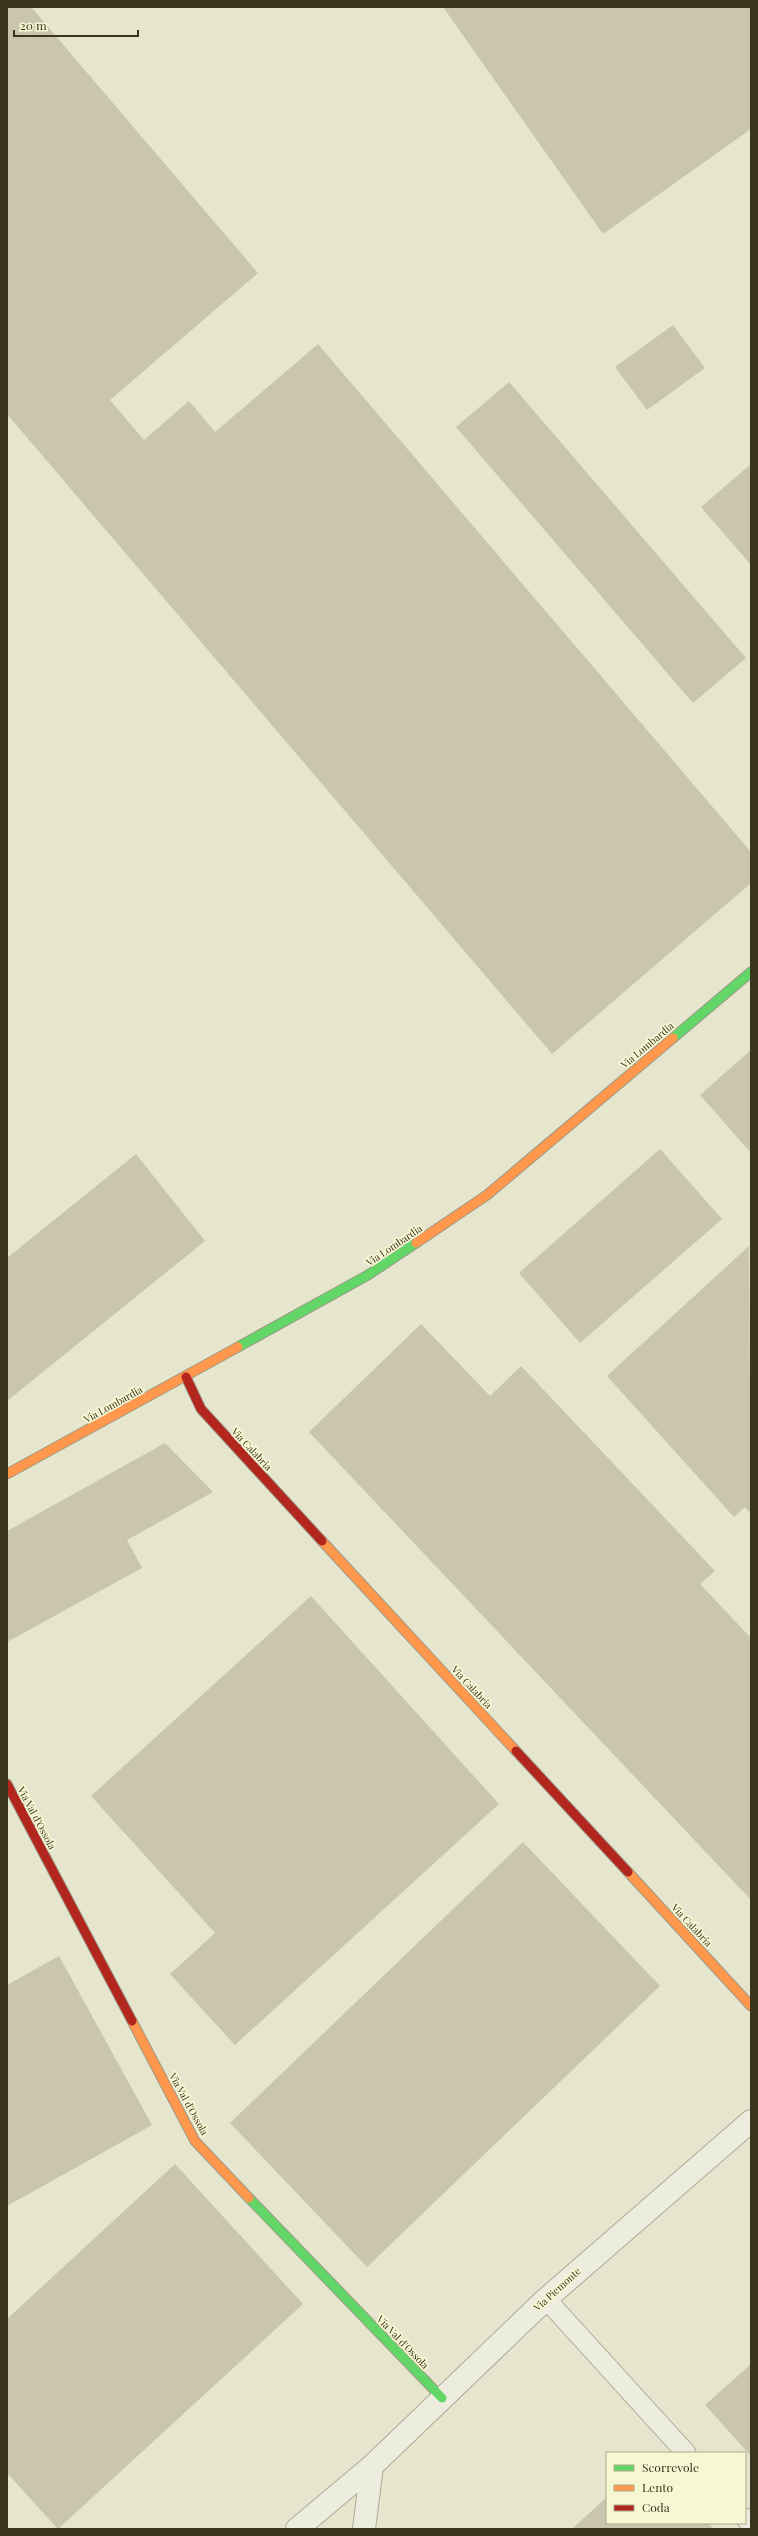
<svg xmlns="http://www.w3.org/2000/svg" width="758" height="2536" font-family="'Playfair Display',serif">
  <rect width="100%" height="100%" fill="#e6e6ce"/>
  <!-- building -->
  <g fill="#cac5ae">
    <polygon points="7,7 31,7 258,273 110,400 144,440 189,401 215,432 318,344 751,852 751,883 552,1054 7,414"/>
    <polygon points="443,7 751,7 751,129 603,234"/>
    <polygon points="673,325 705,368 647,410 615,367"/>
    <polygon points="509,382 746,658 693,703 456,427"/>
    <polygon points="751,464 751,565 701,507"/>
    <polygon points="751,1050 751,1153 700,1095"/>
    <polygon points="660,1149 722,1219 580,1343 519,1273"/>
    <polygon points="136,1154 205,1241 7,1401 7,1258"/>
    <polygon points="749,1246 751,1514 745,1507 734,1517 607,1376"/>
    <polygon points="421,1324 490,1396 521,1366 715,1571 700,1584 751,1638 751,1900 309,1432"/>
    <polygon points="165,1443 213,1492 127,1540 142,1568 7,1642 7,1531"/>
    <polygon points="311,1596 499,1804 235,2045 170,1974 215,1933 91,1796"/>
    <polygon points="523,1842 660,1986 367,2267 230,2123"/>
    <polygon points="59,1956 152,2125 7,2206 7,1985"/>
    <polygon points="175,2164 303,2304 58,2529 7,2473 7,2319"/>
    <polygon points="751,2364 751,2456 705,2405"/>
    <polygon points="607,2497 607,2523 708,2523 714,2529 572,2529"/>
  </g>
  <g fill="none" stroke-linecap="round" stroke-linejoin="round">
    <defs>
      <g id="lane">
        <polyline points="546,2299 686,2453"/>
        <polyline points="745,2518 751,2524"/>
      </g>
      <g id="street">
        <polyline points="297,2529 372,2466 546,2299 751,2121"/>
        <polyline points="364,2529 372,2466"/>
      </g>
      <g id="fast">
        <polyline points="673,1038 751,972"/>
        <polyline points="238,1347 368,1275 416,1243"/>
        <polyline points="249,2198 442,2398"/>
      </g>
      <g id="slow">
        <polyline points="416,1243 487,1195 673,1038"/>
        <polyline points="7,1474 238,1347"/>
        <polyline points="322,1541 516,1751"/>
        <polyline points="628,1872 751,2006"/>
        <polyline points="132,2021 195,2141 249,2198"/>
      </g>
      <g id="jam">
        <polyline points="186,1377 201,1409 322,1541"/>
        <polyline points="516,1751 628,1872"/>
        <polyline points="7,1784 132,2021"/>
      </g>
    </defs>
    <!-- lane casing -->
    <use href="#lane" stroke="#aba996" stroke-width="21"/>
    <!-- street casing -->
    <use href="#street" stroke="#aba996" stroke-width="24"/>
    <!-- fast casing -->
    <use href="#fast" stroke="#9b9986" stroke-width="11"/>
    <!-- slow casing -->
    <use href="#slow" stroke="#9b9986" stroke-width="11"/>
    <!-- jam casing -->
    <use href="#jam" stroke="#9b9986" stroke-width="11"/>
    <!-- lane -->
    <use href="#lane" stroke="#ededdf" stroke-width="19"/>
    <!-- street -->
    <use href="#street" stroke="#ededdf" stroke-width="22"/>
    <!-- fast -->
    <use href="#fast" stroke="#63d668" stroke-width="9"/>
    <!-- slow -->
    <use href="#slow" stroke="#ff974d" stroke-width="9"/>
    <!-- jam -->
    <use href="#jam" stroke="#b3261e" stroke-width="9"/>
  </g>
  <g text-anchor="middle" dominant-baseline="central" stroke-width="3.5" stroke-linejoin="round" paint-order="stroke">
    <!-- street labels -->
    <g font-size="10" fill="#3a341d" stroke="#f7f7d3">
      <text transform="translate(647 1045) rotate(-40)">Via Lombardia</text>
      <text transform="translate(394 1245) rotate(-34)">Via Lombardia</text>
      <text transform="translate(113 1404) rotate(-29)">Via Lombardia</text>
      <text transform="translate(252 1449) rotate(47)">Via Calabria</text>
      <text transform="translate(472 1687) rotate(47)">Via Calabria</text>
      <text transform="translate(37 1818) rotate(62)">Via Val d'Ossola</text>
      <text transform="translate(692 1925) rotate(47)">Via Calabria</text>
      <text transform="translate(189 2104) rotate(61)">Via Val d'Ossola</text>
      <text transform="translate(557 2289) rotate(-42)">Via Piemonte</text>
      <text transform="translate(403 2342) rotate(46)">Via Val d'Ossola</text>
    </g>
  </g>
  <!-- border -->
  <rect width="758" height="2536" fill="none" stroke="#3a341d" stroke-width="16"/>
  <!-- legend -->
  <rect x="606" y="2452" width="140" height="72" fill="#f7f7d3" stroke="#aba98a"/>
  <rect x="614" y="2465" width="20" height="6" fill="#63d668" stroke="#aba98a"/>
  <text x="642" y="2472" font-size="12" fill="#3a341d">Scorrevole</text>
  <rect x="614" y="2485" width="20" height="6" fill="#ff974d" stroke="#aba98a"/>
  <text x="642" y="2492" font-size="12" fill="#3a341d">Lento</text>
  <rect x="614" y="2505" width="20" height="6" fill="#b3261e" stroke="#aba98a"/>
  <text x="642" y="2512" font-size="12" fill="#3a341d">Coda</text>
  <!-- scale -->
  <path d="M14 30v6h124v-6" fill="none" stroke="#3a341d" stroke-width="2"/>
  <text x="20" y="30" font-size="12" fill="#3a341d" stroke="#f7f7d3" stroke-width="3" paint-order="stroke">20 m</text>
</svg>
